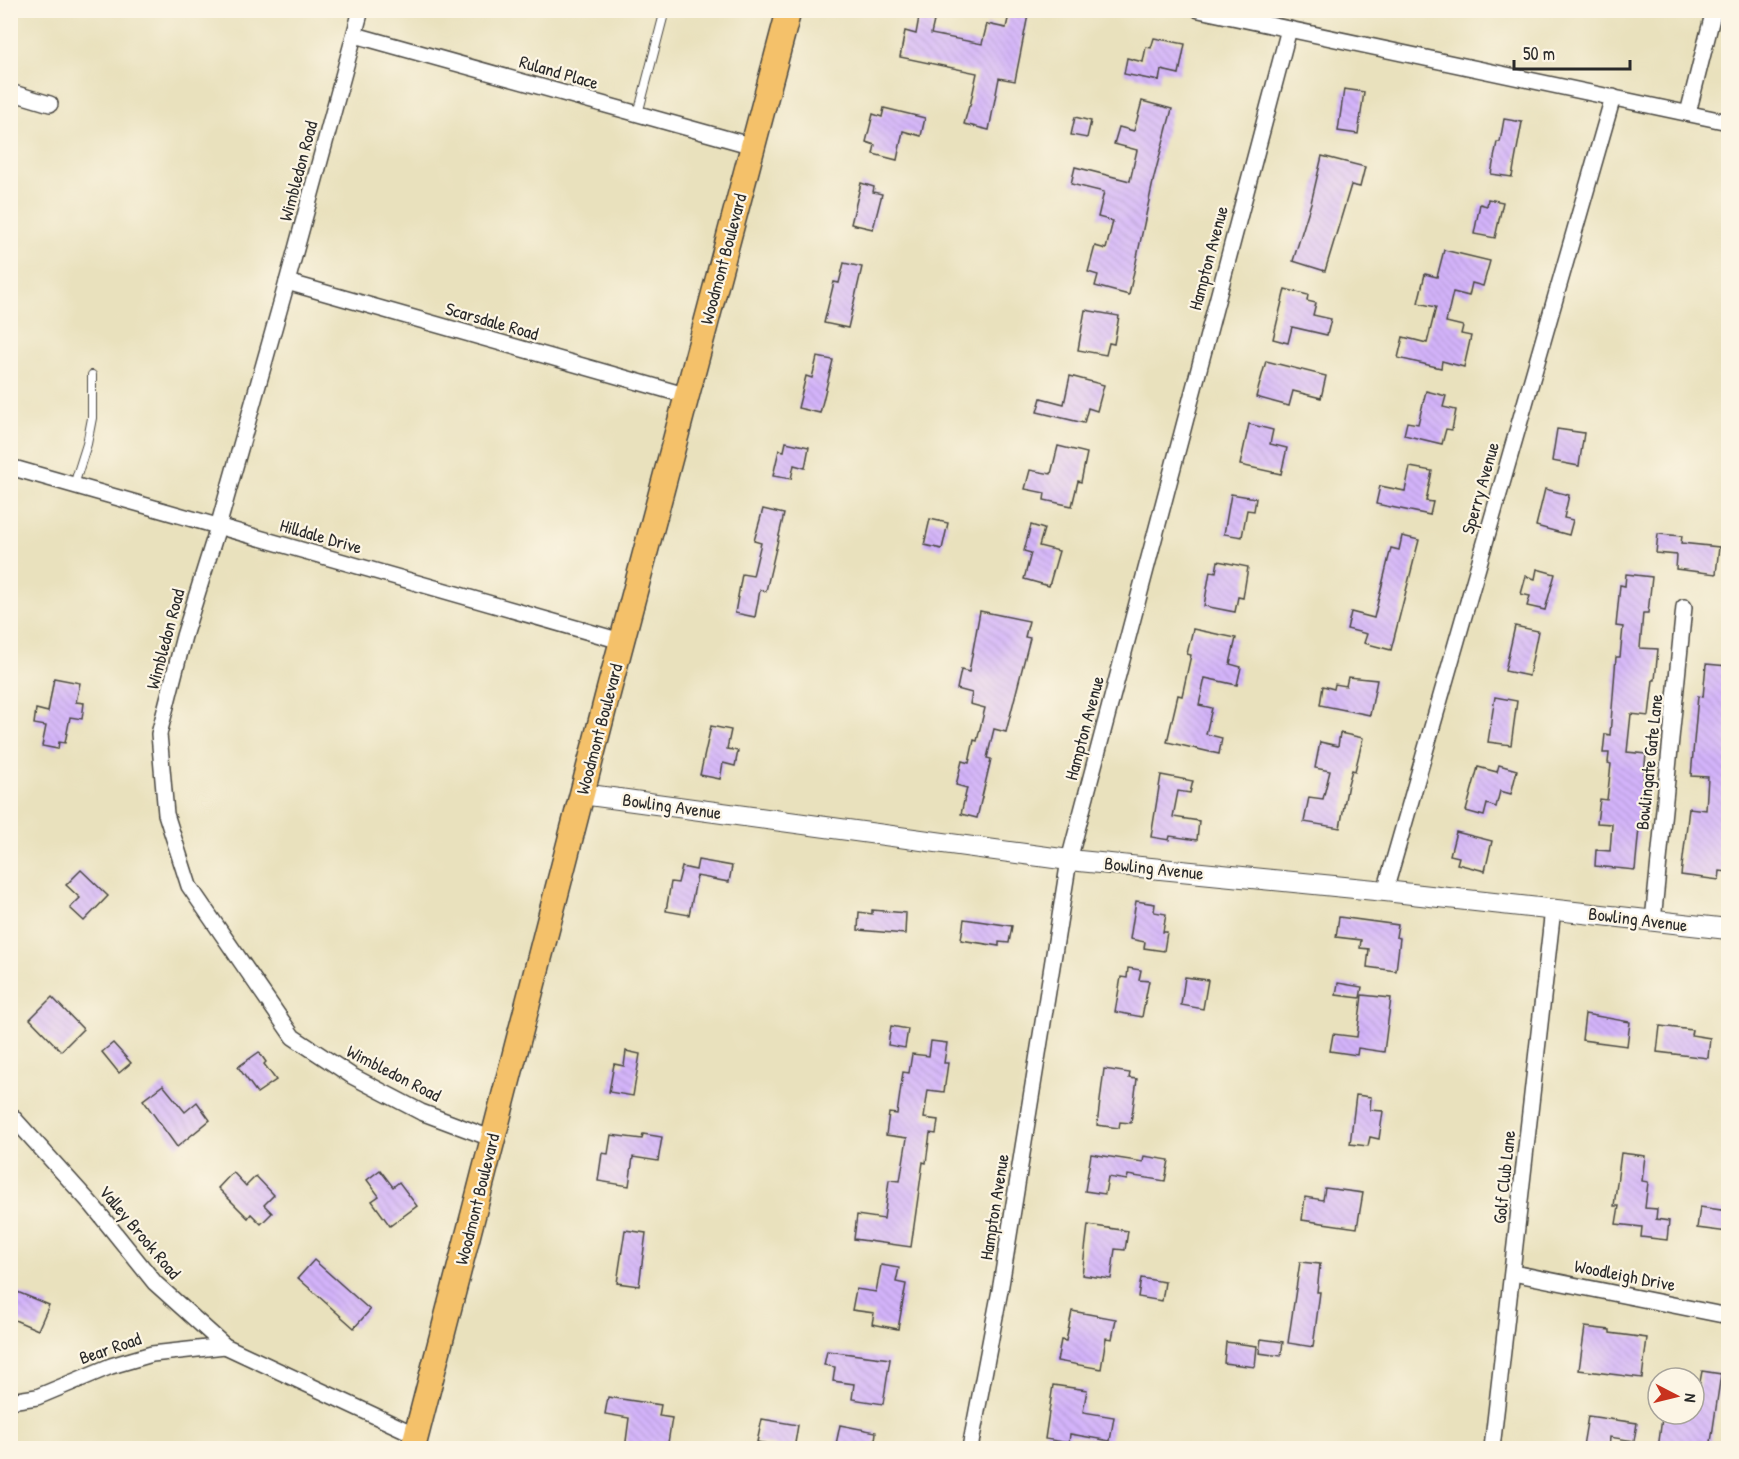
<svg xmlns="http://www.w3.org/2000/svg" width="1739" height="1459" font-family="'Patrick Hand',sans-serif">
  <defs>
    <pattern id="building-back-hatch" width="6" height="6" patternUnits="userSpaceOnUse" patternTransform="scale(1.5)"><rect width="6" height="6" fill="#d3b3fa"/><path d="M-1 5l2 2M0 0l6 6M5-1l2 2" fill="none" stroke="#b59ad6"/></pattern>
  </defs>
  <rect width="100%" height="100%" fill="#fcf5e5"/>
  <filter id="ink" filterUnits="userSpaceOnUse"><feTurbulence type="fractalNoise" baseFrequency=".0167" numOctaves="2"/><feDisplacementMap in="SourceGraphic" scale="12" xChannelSelector="R" yChannelSelector="G"/><feConvolveMatrix kernelMatrix="1 2 1 2 8 2 1 2 1" color-interpolation-filters="sRGB"/></filter>
  <filter id="wash" filterUnits="userSpaceOnUse"><feTurbulence type="fractalNoise" baseFrequency=".008" numOctaves="4" result="noise"/><feDisplacementMap in="SourceGraphic" scale="24" xChannelSelector="R" yChannelSelector="G"/><feGaussianBlur stdDeviation="1.35" result="paint"/><feColorMatrix in="noise" values="0 0 0 0 0 0 0 0 0 0 0 0 0 0 0 0 0 1.4 0 .05"/><feComposite in="paint" operator="in"/></filter>
  <g filter="url(#wash)">
    <rect width="100%" height="100%" fill="#e9e1bd"/>
    <g id="blocks">
      <!-- building -->
      <g fill="url(#building-back-hatch)">
        <polygon points="1010,10 1029,10 1015,81 999,78 989,130 964,124 969,106 970,106 977,73 900,57 905,31 916,34 919,17 934,21 931,34 982,44 987,24 1006,28"/>
        <polygon points="1154,38 1185,44 1179,74 1161,70 1159,81 1124,74 1127,58 1143,62 1146,47 1151,48"/>
        <polygon points="1344,89 1364,92 1358,134 1338,131"/>
        <polygon points="1142,101 1172,109 1154,177 1129,295 1095,286 1098,275 1088,272 1095,246 1106,249 1113,221 1098,217 1104,192 1071,184 1075,167 1130,181 1137,150 1114,144 1119,127 1134,131"/>
        <polygon points="884,108 925,118 921,136 903,131 897,160 873,154 875,145 866,142 873,114 882,117"/>
        <polygon points="1075,117 1091,121 1087,138 1071,135"/>
        <polygon points="1504,119 1522,122 1512,177 1491,174 1497,142 1500,142"/>
        <polygon points="1322,156 1365,167 1360,187 1351,185 1325,271 1293,261 1311,203"/>
        <polygon points="861,183 874,187 873,192 882,194 873,229 851,224"/>
        <polygon points="1488,199 1503,202 1495,238 1474,234 1480,204 1487,206"/>
        <polygon points="1444,250 1490,261 1483,286 1472,283 1469,296 1453,292 1446,322 1463,326 1461,334 1471,336 1464,367 1442,361 1441,368 1398,358 1403,337 1427,343 1436,307 1418,303 1425,274 1437,277"/>
        <polygon points="844,263 862,267 848,328 824,323 834,282 839,283"/>
        <polygon points="1285,289 1308,295 1307,301 1316,303 1313,315 1331,319 1327,335 1292,327 1288,343 1273,339"/>
        <polygon points="1085,310 1119,316 1114,344 1109,343 1106,355 1078,350"/>
        <polygon points="817,357 833,360 820,413 798,408 806,376 812,378"/>
        <polygon points="1266,361 1326,376 1321,398 1293,391 1289,406 1256,397"/>
        <polygon points="1070,376 1104,385 1097,411 1088,408 1084,423 1037,412 1041,398 1064,404"/>
        <polygon points="1426,391 1446,396 1443,407 1456,410 1452,430 1446,429 1442,444 1404,435 1407,422 1418,424"/>
        <polygon points="1249,424 1273,430 1270,444 1287,448 1281,474 1240,465"/>
        <polygon points="1557,429 1584,433 1579,466 1552,461"/>
        <polygon points="786,442 809,447 805,468 794,465 791,479 773,476 779,450 784,451"/>
        <polygon points="1058,446 1087,453 1081,482 1078,481 1072,506 1044,500 1045,493 1025,489 1030,470 1051,474"/>
        <polygon points="1410,467 1432,471 1426,501 1433,502 1430,515 1376,504 1380,486 1405,491"/>
        <polygon points="1545,489 1569,495 1564,518 1573,520 1569,535 1536,526"/>
        <polygon points="1231,494 1256,498 1254,511 1247,510 1242,537 1224,534"/>
        <polygon points="763,509 784,514 766,591 760,590 755,617 735,613 742,574 753,576 761,543 754,541"/>
        <polygon points="930,519 948,523 942,549 924,545"/>
        <polygon points="1031,525 1044,529 1039,546 1059,551 1049,586 1024,579 1031,553 1024,551"/>
        <polygon points="1658,534 1682,536 1681,543 1719,547 1716,574 1676,569 1677,555 1656,553"/>
        <polygon points="1402,536 1419,540 1391,650 1364,643 1367,634 1347,629 1351,612 1374,618 1391,548 1399,550"/>
        <polygon points="1218,561 1248,567 1243,598 1238,597 1235,612 1204,606 1210,571 1216,572"/>
        <polygon points="1537,569 1555,574 1545,610 1527,606 1530,596 1521,594 1526,576 1535,579"/>
        <polygon points="1626,574 1652,577 1648,613 1643,613 1640,648 1658,649 1655,680 1653,680 1649,716 1631,714 1627,752 1646,754 1635,870 1595,866 1596,850 1610,851 1612,824 1597,823 1600,799 1607,800 1611,764 1608,763 1609,753 1603,753 1605,734 1610,735 1616,657 1620,657 1623,627 1616,626 1620,585 1625,586"/>
        <polygon points="980,611 1029,621 1025,637 1030,638 1006,732 994,729 987,758 991,759 977,818 961,814 967,788 956,785 962,761 969,763 974,740 977,741 985,708 970,704 972,693 957,689 961,670 969,672"/>
        <polygon points="1515,626 1538,631 1529,676 1505,671"/>
        <polygon points="1193,629 1236,638 1230,664 1241,667 1237,685 1205,678 1199,705 1212,708 1206,734 1222,738 1219,754 1167,742 1178,695 1182,696 1191,655 1187,654"/>
        <polygon points="1706,664 1728,666 1728,779 1727,798 1728,798 1728,808 1724,856 1728,857 1728,872 1720,871 1719,880 1681,875 1689,808 1706,810 1708,777 1691,776 1698,696 1703,697"/>
        <polygon points="1348,677 1377,680 1370,715 1320,705 1323,686 1334,689 1335,684 1346,686"/>
        <polygon points="54,678 80,683 76,702 84,703 82,719 70,717 65,743 59,742 58,749 42,746 46,726 34,724 36,709 48,712"/>
        <polygon points="1495,697 1517,701 1511,745 1488,742"/>
        <polygon points="711,726 731,730 727,749 738,751 735,766 723,763 720,779 700,775"/>
        <polygon points="1340,733 1363,738 1355,771 1352,770 1348,784 1340,828 1304,822 1309,797 1323,799 1330,771 1315,768 1320,742 1338,746"/>
        <polygon points="1499,765 1517,770 1511,794 1500,791 1496,807 1487,804 1484,816 1466,811 1478,767 1497,772"/>
        <polygon points="1161,775 1193,781 1190,793 1178,791 1173,817 1199,821 1197,840 1170,836 1169,840 1151,837"/>
        <polygon points="1456,832 1492,841 1485,871 1457,864 1459,857 1450,855"/>
        <polygon points="698,860 732,866 729,882 697,876 689,915 666,911 671,882 678,883 682,867 696,870"/>
        <polygon points="81,870 108,896 84,921 70,908 80,898 66,885"/>
        <polygon points="1136,901 1155,904 1154,912 1166,914 1163,932 1167,932 1164,951 1144,948 1145,942 1130,939"/>
        <polygon points="872,910 906,913 905,934 858,930 859,912 872,914"/>
        <polygon points="1339,917 1398,925 1396,937 1400,938 1396,971 1367,967 1369,949 1360,948 1361,940 1336,937"/>
        <polygon points="964,919 1012,926 1009,943 999,942 999,946 961,940"/>
        <polygon points="1128,968 1141,970 1139,980 1149,981 1142,1017 1115,1012 1121,977 1127,978"/>
        <polygon points="1185,977 1208,980 1203,1009 1181,1005"/>
        <polygon points="1338,983 1362,987 1360,998 1336,995"/>
        <polygon points="1362,995 1391,998 1384,1052 1358,1048 1357,1055 1330,1051 1333,1034 1357,1037"/>
        <polygon points="52,997 83,1029 61,1051 30,1019"/>
        <polygon points="1585,1014 1630,1022 1627,1046 1582,1040"/>
        <polygon points="891,1026 908,1029 905,1048 888,1045"/>
        <polygon points="1660,1026 1692,1030 1691,1035 1710,1038 1708,1058 1657,1052"/>
        <polygon points="931,1041 947,1043 944,1063 948,1063 944,1092 928,1090 924,1118 938,1120 936,1134 930,1133 926,1163 923,1162 911,1247 854,1239 857,1215 884,1219 889,1180 900,1181 907,1138 886,1135 889,1113 897,1114 903,1072 909,1073 912,1054 929,1056"/>
        <polygon points="113,1043 131,1063 119,1073 102,1052"/>
        <polygon points="626,1051 640,1054 633,1096 609,1092 614,1064 624,1066"/>
        <polygon points="259,1052 266,1062 264,1064 276,1080 257,1093 238,1067"/>
        <polygon points="1104,1069 1130,1073 1129,1078 1137,1079 1131,1123 1120,1122 1119,1128 1097,1125"/>
        <polygon points="163,1085 185,1112 197,1102 210,1120 177,1147 143,1100"/>
        <polygon points="1356,1095 1371,1097 1370,1110 1383,1111 1379,1139 1370,1137 1368,1146 1350,1144"/>
        <polygon points="643,1134 662,1137 658,1161 633,1157 629,1186 598,1181 602,1153 608,1154 611,1135 642,1139"/>
        <polygon points="1621,1153 1645,1156 1642,1181 1648,1182 1645,1208 1657,1209 1656,1219 1669,1221 1667,1240 1641,1237 1642,1227 1616,1224 1619,1206 1614,1206"/>
        <polygon points="1091,1154 1143,1162 1144,1156 1169,1160 1165,1181 1128,1175 1127,1180 1108,1177 1105,1194 1085,1191"/>
        <polygon points="380,1170 393,1187 399,1182 417,1206 390,1226 372,1201 379,1196 367,1180"/>
        <polygon points="233,1172 246,1186 256,1176 274,1195 264,1205 272,1213 261,1224 251,1214 248,1218 218,1188"/>
        <polygon points="1325,1188 1363,1193 1357,1228 1302,1220 1305,1197 1323,1200"/>
        <polygon points="1700,1207 1728,1211 1728,1232 1697,1228"/>
        <polygon points="1088,1225 1128,1231 1125,1250 1115,1249 1111,1279 1082,1275"/>
        <polygon points="625,1230 646,1233 639,1286 617,1283"/>
        <polygon points="314,1260 370,1310 354,1328 298,1278"/>
        <polygon points="1300,1262 1320,1264 1317,1292 1320,1292 1313,1347 1288,1343"/>
        <polygon points="881,1265 899,1268 896,1282 906,1284 898,1329 872,1324 874,1313 852,1310 856,1289 876,1292"/>
        <polygon points="1141,1278 1165,1282 1162,1301 1138,1297"/>
        <polygon points="10,1289 49,1305 38,1330 10,1318"/>
        <polygon points="1072,1311 1116,1319 1112,1339 1106,1338 1101,1369 1057,1361 1061,1340 1066,1341"/>
        <polygon points="1585,1327 1610,1330 1610,1333 1647,1338 1642,1378 1579,1370"/>
        <polygon points="1261,1339 1283,1342 1281,1356 1259,1353"/>
        <polygon points="1226,1342 1257,1346 1255,1367 1224,1363"/>
        <polygon points="827,1351 890,1359 883,1404 852,1399 854,1384 833,1381 835,1367 824,1365"/>
        <polygon points="1702,1371 1721,1374 1710,1449 1658,1449 1662,1418 1668,1419 1668,1414 1694,1414"/>
        <polygon points="1053,1385 1087,1390 1083,1412 1114,1417 1110,1441 1070,1434 1069,1443 1045,1439"/>
        <polygon points="608,1397 661,1405 659,1416 672,1418 667,1449 625,1449 629,1418 605,1414"/>
        <polygon points="1588,1416 1637,1423 1634,1441 1610,1437 1609,1449 1583,1446"/>
        <polygon points="762,1419 798,1425 794,1449 757,1442"/>
        <polygon points="840,1425 876,1432 874,1449 835,1449"/>
      </g>
    </g>
  </g>
  <g filter="url(#ink)">
    <use href="#blocks" fill-opacity="0" stroke="#484641" stroke-width="1.5"/>
    <g fill="none" stroke-linecap="round" stroke-linejoin="round">
      <defs>
        <g id="service">
          <polyline points="638,114 665,10"/>
          <polyline points="74,485 87,444 92,418 92,375"/>
        </g>
        <g id="minor">
          <polyline points="361,10 287,282 218,527 184,636 159,734 166,814 189,886 293,1037 352,1076 421,1112 493,1139"/>
          <polyline points="1199,10 1728,122"/>
          <polyline points="355,35 753,146"/>
          <polyline points="10,92 50,104"/>
          <polyline points="1688,113 1714,10"/>
          <polyline points="287,282 688,396"/>
          <polyline points="10,467 621,641"/>
          <polyline points="1385,891 1613,97"/>
          <polyline points="1653,921 1684,607"/>
          <polyline points="10,1114 93,1206 155,1283 225,1346 416,1435"/>
          <polyline points="1513,1273 1728,1316"/>
          <polyline points="10,1401 37,1397 111,1366 152,1354 225,1346"/>
          <polyline points="970,1448 1001,1285 1069,860 1289,29"/>
          <polyline points="1492,1448 1553,909"/>
        </g>
        <polyline id="tertiary" points="582,794 1069,860 1385,891 1728,929"/>
        <polyline id="primary" points="413,1448 607,697 789,10"/>
      </defs>
      <!-- service casing -->
      <use href="#service" stroke="#484641" stroke-width="10"/>
      <!-- minor casing -->
      <use href="#minor" stroke="#484641" stroke-width="18"/>
      <!-- tertiary casing -->
      <use href="#tertiary" stroke="#484641" stroke-width="22"/>
      <!-- primary casing -->
      <use href="#primary" stroke="#484641" stroke-width="27"/>
      <!-- service -->
      <use href="#service" stroke="#fff" stroke-width="8"/>
      <!-- minor -->
      <use href="#minor" stroke="#fff" stroke-width="15"/>
      <!-- tertiary -->
      <use href="#tertiary" stroke="#fff" stroke-width="20"/>
      <!-- primary -->
      <use href="#primary" stroke="#f4c16a" stroke-width="24"/>
    </g>
  </g>
  <g text-anchor="middle" dominant-baseline="central" stroke-width="4.5" stroke-linejoin="round" paint-order="stroke">
    <!-- street labels -->
    <g font-size="18" fill="#2b2b2b" stroke="#fcf5e5">
      <text transform="translate(559 72) rotate(16)">Ruland Place</text>
      <text transform="translate(298 171) rotate(-75)">Wimbledon Road</text>
      <text transform="translate(1208 258) rotate(-75)">Hampton Avenue</text>
      <text transform="translate(723 259) rotate(-75)">Woodmont Boulevard</text>
      <text transform="translate(492 321) rotate(16)">Scarsdale Road</text>
      <text transform="translate(1480 488) rotate(-74)">Sperry Avenue</text>
      <text transform="translate(321 536) rotate(16)">Hilldale Drive</text>
      <text transform="translate(165 639) rotate(-75)">Wimbledon Road</text>
      <text transform="translate(1084 728) rotate(-75)">Hampton Avenue</text>
      <text transform="translate(599 729) rotate(-75)">Woodmont Boulevard</text>
      <text transform="translate(1649 762) rotate(-84)">Bowlingate Gate Lane</text>
      <text transform="translate(672 806) rotate(8)">Bowling Avenue</text>
      <text transform="translate(1154 868) rotate(6)">Bowling Avenue</text>
      <text transform="translate(1638 919) rotate(7)">Bowling Avenue</text>
      <text transform="translate(394 1073) rotate(27)">Wimbledon Road</text>
      <text transform="translate(1504 1177) rotate(-84)">Golf Club Lane</text>
      <text transform="translate(477 1199) rotate(-76)">Woodmont Boulevard</text>
      <text transform="translate(994 1207) rotate(-81)">Hampton Avenue</text>
      <text transform="translate(140 1232) rotate(50)">Valley Brook Road</text>
      <text transform="translate(1625 1275) rotate(11)">Woodleigh Drive</text>
      <text transform="translate(110 1348) rotate(-19)">Bear Road</text>
    </g>
  </g>
  <!-- margin -->
  <rect width="1739" height="1459" fill="none" stroke="#fcf5e5" stroke-width="36"/>
  <!-- north arrow -->
  <g transform="translate(1676 1396) rotate(97)"><circle r="28" fill="#fcf5e5" stroke="#a8a49b" stroke-width="1.5"/>
  <path d="M0-4.5L10 22L0 15L-10 22Z" fill="#c8321e"/>
  <text y="-9" font-size="16" font-weight="bold" text-anchor="middle" fill="#2b2b2b">N</text>
  </g>
  <!-- scale -->
  <path d="M1514 60v9h116v-9" fill="none" stroke="#2b2b2b" stroke-width="3"/>
  <text x="1523" y="60" font-size="18" fill="#2b2b2b" stroke="#fcf5e5" stroke-width="4.5" paint-order="stroke">50 m</text>
</svg>
